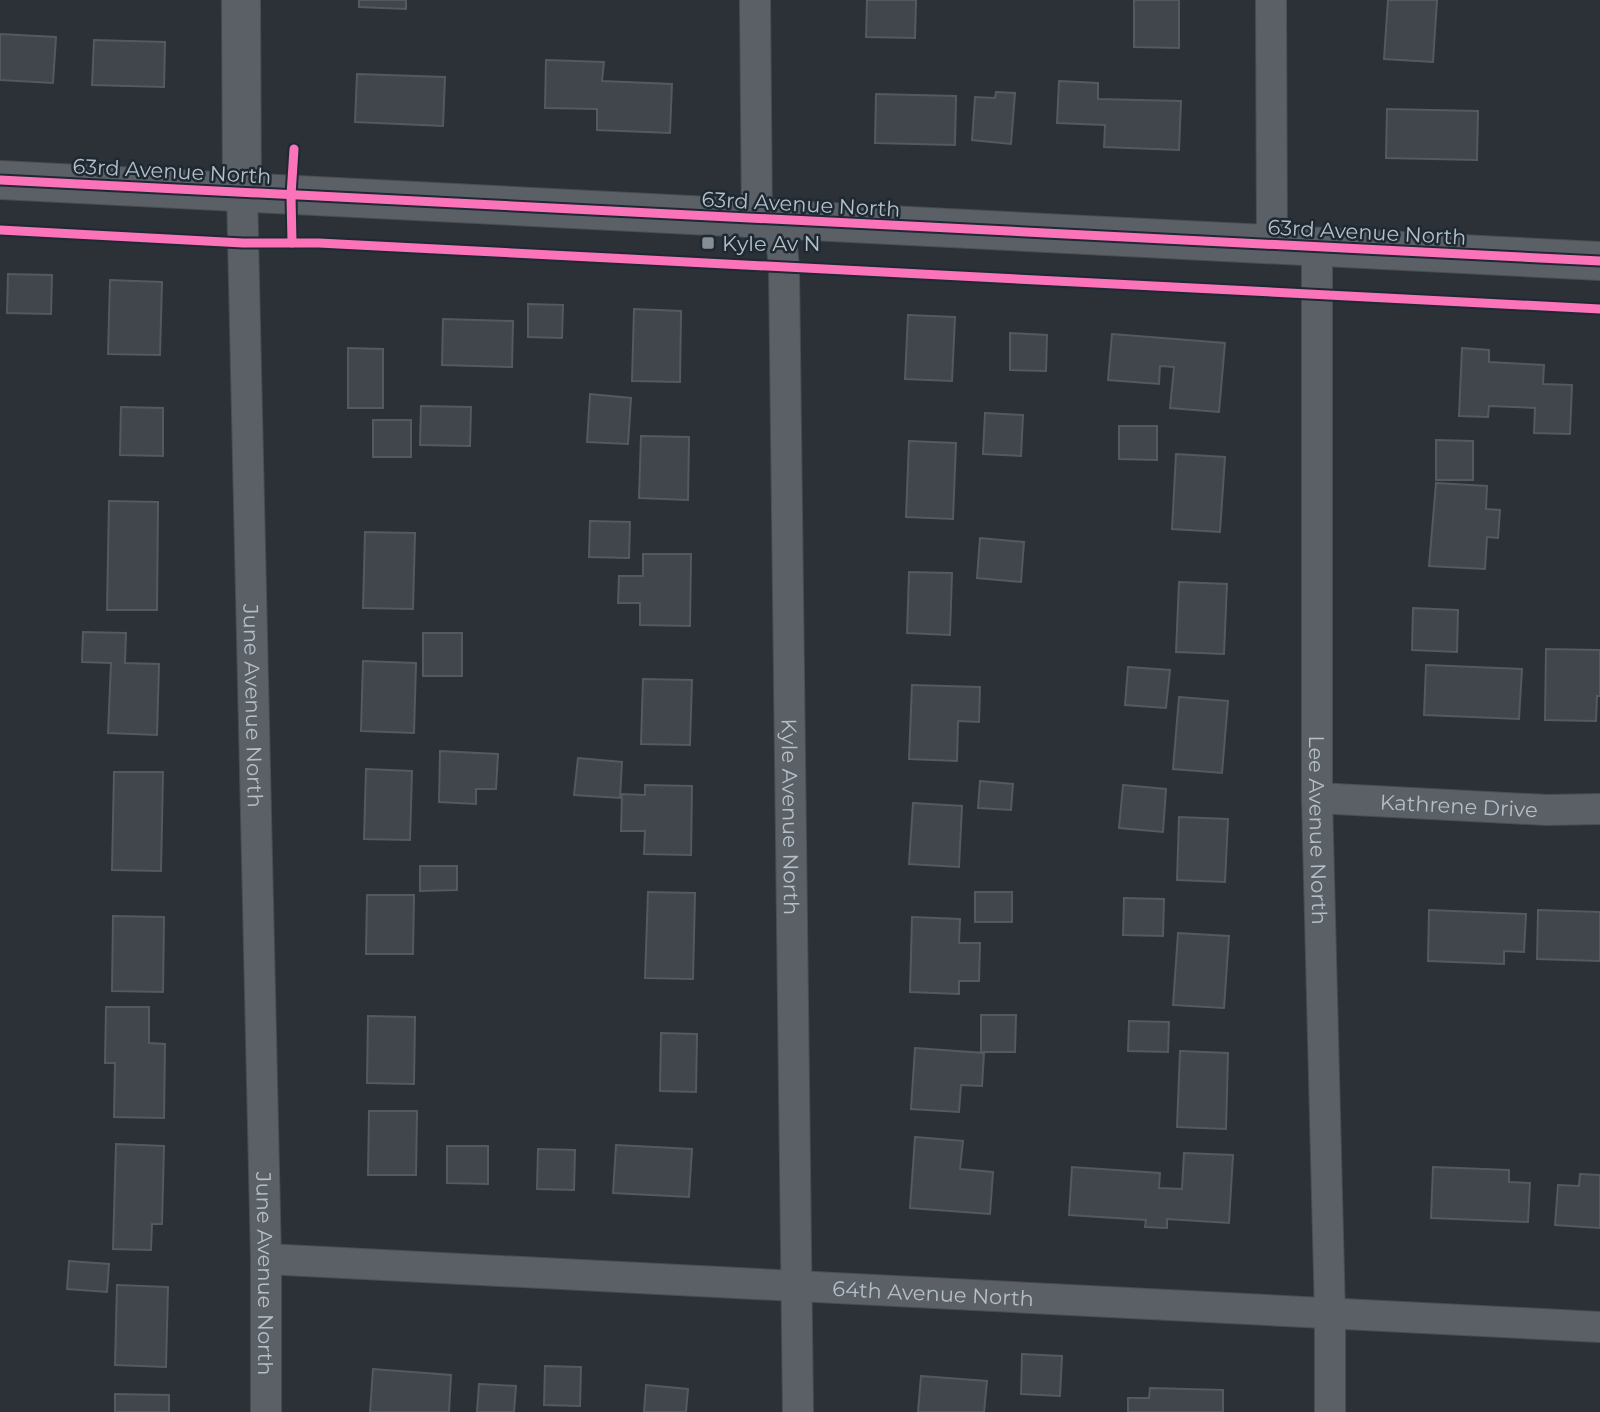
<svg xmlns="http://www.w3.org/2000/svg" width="1600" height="1412" font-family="Montserrat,sans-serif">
  <rect width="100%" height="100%" fill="#2b3137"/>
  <!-- building -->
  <g fill="#40464b" stroke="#535a5f" stroke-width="2">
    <polygon points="359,0 406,0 406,9 359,7"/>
    <polygon points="867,0 916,0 915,38 866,37"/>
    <polygon points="1134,0 1179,0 1179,48 1134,47"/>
    <polygon points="1388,0 1437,0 1433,62 1384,59"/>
    <polygon points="0,34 56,37 53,83 0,80"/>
    <polygon points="94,40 165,42 164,87 92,85"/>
    <polygon points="546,60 604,62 602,81 672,84 670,133 597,130 597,109 545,108"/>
    <polygon points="357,74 445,77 443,126 355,122"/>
    <polygon points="1059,81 1098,83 1098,99 1181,101 1179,150 1104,147 1105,125 1057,123"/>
    <polygon points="996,92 1015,93 1011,144 972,140 975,97 995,98"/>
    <polygon points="876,94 956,96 955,145 875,143"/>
    <polygon points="1387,109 1478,111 1477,160 1386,158"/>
    <polygon points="8,274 52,275 51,314 7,313"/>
    <polygon points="110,280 162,282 160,355 108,354"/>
    <polygon points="528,304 563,305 562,338 528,337"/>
    <polygon points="634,309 681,311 680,382 632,381"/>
    <polygon points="908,315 955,317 952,381 905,379"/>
    <polygon points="443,319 513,321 512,367 442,365"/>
    <polygon points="1010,333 1047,335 1046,371 1010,370"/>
    <polygon points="1112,334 1225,343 1219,412 1170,408 1174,367 1160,366 1159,384 1108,380"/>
    <polygon points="348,348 383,349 383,408 348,408"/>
    <polygon points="1462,348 1489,350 1489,362 1544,365 1543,384 1572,385 1570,434 1534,433 1535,408 1489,406 1488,417 1459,416"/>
    <polygon points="590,394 631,398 628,444 587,442"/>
    <polygon points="421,406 471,407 470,446 420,445"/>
    <polygon points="121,407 163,408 163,456 120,455"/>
    <polygon points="985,413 1023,415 1021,456 983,454"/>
    <rect x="373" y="420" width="38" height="37"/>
    <polygon points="1119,426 1157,426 1157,460 1119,459"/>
    <polygon points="641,436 689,437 688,500 639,498"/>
    <polygon points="1436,440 1473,441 1473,480 1436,480"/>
    <polygon points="909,441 956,443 953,519 906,517"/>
    <polygon points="1176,454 1225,457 1220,532 1172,529"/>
    <polygon points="1436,483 1487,486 1486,509 1500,510 1498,538 1487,537 1485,569 1429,566"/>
    <polygon points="109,501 158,502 157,610 107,610"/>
    <polygon points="590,521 630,522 629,558 589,557"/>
    <polygon points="365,532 415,533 413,609 363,608"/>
    <polygon points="980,538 1024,542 1021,582 977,578"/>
    <polygon points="643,554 691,554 690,626 640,625 640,603 618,603 619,576 643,576"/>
    <polygon points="909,572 952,573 950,635 907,633"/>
    <polygon points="1179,582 1227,584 1224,654 1176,652"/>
    <polygon points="1413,608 1458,610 1457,652 1412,650"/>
    <polygon points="83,632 126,633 125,663 159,664 157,735 108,733 111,663 82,662"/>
    <rect x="423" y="633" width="39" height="43"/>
    <polygon points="1546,649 1600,650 1600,696 1597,696 1596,721 1545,720"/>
    <polygon points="363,661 416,663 414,733 361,731"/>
    <polygon points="1426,665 1522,669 1519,719 1424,715"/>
    <polygon points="1128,667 1170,670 1166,708 1125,705"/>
    <polygon points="643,679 692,680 690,745 641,744"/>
    <polygon points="912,685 980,687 979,722 958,721 957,761 909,759"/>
    <polygon points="1179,697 1228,701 1222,773 1173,769"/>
    <polygon points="440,751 498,754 496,789 476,789 476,804 439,802"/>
    <polygon points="578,758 622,762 620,798 574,795"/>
    <polygon points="366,769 412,771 410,840 364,839"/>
    <polygon points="114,772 163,772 161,871 112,870"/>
    <polygon points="980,781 1013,784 1011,810 978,808"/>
    <polygon points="645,785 692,786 691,855 644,854 645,831 621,831 622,794 645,795"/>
    <polygon points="1123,785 1166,789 1163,832 1119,828"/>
    <polygon points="913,803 962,806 959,867 909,864"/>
    <polygon points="1179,817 1228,819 1225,882 1177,880"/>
    <polygon points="420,866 457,866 457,890 420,891"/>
    <polygon points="648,892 695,893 693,979 645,978"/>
    <rect x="975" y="892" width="37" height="30"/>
    <polygon points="367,895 414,895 413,954 366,954"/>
    <polygon points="1124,898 1164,899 1163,936 1123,935"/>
    <polygon points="1429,910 1526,914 1524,952 1504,951 1504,964 1428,961"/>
    <polygon points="1538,910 1600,912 1600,961 1537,959"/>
    <polygon points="113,916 164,917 163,992 112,991"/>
    <polygon points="912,917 960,919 959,943 980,943 979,981 959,981 959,994 910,992"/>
    <polygon points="1178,933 1229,936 1224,1008 1173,1005"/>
    <polygon points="106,1007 149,1007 149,1043 165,1044 164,1118 114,1117 115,1063 105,1063"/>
    <polygon points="981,1015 1016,1015 1015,1052 981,1052"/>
    <polygon points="368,1016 415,1017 414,1084 367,1083"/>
    <polygon points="1129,1021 1169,1022 1168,1052 1128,1051"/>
    <polygon points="661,1033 697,1034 696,1092 660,1091"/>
    <polygon points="915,1048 984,1053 982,1086 961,1085 959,1112 911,1109"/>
    <polygon points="1180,1051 1228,1053 1226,1129 1177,1127"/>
    <polygon points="369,1111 417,1111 416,1175 368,1175"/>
    <polygon points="915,1137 963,1141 960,1169 993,1172 990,1214 910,1208"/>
    <polygon points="116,1144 164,1146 162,1224 152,1224 151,1250 113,1249"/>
    <polygon points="616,1145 692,1149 689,1197 613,1193"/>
    <polygon points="447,1146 488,1146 488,1184 447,1183"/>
    <polygon points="538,1149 575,1150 574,1190 537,1189"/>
    <polygon points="1184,1153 1233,1155 1229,1223 1167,1219 1167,1228 1145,1227 1146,1220 1069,1215 1072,1167 1160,1173 1159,1188 1182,1189"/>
    <polygon points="1433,1167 1509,1170 1509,1182 1530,1183 1528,1222 1431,1218"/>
    <polygon points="1580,1174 1600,1175 1600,1228 1555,1225 1558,1185 1579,1186"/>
    <polygon points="69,1261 109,1264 107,1292 67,1289"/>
    <polygon points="117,1285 168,1287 166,1367 115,1365"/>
    <polygon points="1022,1354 1062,1356 1060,1396 1021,1394"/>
    <polygon points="545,1366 581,1367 580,1406 544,1405"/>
    <polygon points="373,1369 451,1375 449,1412 370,1412"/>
    <polygon points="921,1376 987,1381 984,1412 918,1412"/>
    <polygon points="479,1384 516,1386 514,1412 477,1412"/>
    <polygon points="646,1385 688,1389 686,1412 644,1412"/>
    <polygon points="1150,1388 1223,1390 1223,1412 1128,1412 1128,1398 1149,1398"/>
    <polygon points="115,1394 169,1395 169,1412 115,1412"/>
  </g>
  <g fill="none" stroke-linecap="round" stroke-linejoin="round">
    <defs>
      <g id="minor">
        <polyline points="755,0 757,219"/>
        <polyline points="1271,0 1272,244"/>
        <path id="s1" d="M242 192 266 1259V1412"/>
        <path id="s2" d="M779 220 784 267 798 1412"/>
        <path id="s3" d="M1317 247V798L1330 1315V1412"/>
        <path id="s4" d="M1317 798 1547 810 1600 809"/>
        <path id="s5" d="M266 1259 1600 1327"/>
      </g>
      <g id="tertiary">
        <polyline points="241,0 242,192"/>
        <polyline points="0,180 1600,261"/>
      </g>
    </defs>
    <!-- minor casing -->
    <use href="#minor" stroke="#484d52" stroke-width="32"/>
    <!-- tertiary casing -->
    <use href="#tertiary" stroke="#484d52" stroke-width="40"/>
    <!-- minor -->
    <use href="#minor" stroke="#5b6066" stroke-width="30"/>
    <!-- tertiary -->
    <use href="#tertiary" stroke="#5b6066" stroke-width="38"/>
    <defs>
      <g id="cycleway">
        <polyline points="0,180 1600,261"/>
        <polyline points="0,230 243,243 319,243 1600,309"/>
        <polyline points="292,243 291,195 294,149"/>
      </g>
    </defs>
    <!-- cycleway casing -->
    <use href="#cycleway" stroke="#1e2933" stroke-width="13"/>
    <!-- cycleway -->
    <use href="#cycleway" stroke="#fb73b8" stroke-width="9"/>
  </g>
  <!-- markers -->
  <rect fill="#858d95" stroke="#1e2933" stroke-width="2.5" x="701" y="236" width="14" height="14" rx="3.5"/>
  <g text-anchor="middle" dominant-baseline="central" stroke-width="5" stroke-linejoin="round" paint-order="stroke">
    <!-- street labels -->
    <g font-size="21" fill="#b5bfc8" stroke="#1e2933">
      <text transform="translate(172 171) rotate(3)">63rd Avenue North</text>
      <text transform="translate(801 204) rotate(3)">63rd Avenue North</text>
      <text transform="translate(1367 232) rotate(3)">63rd Avenue North</text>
      <text stroke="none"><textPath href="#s1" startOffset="514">June Avenue North</textPath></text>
      <text stroke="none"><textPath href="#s4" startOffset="142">Kathrene Drive</textPath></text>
      <text stroke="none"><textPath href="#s2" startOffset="597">Kyle Avenue North</textPath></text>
      <text stroke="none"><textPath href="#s3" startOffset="583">Lee Avenue North</textPath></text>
      <text stroke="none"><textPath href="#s1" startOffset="1082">June Avenue North</textPath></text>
      <text stroke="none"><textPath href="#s5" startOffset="668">64th Avenue North</textPath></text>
    </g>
    <!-- poi labels -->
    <g font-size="21" fill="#b5bfc8" stroke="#1e2933" text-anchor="start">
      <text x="722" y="243">Kyle Av N</text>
    </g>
  </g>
</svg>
